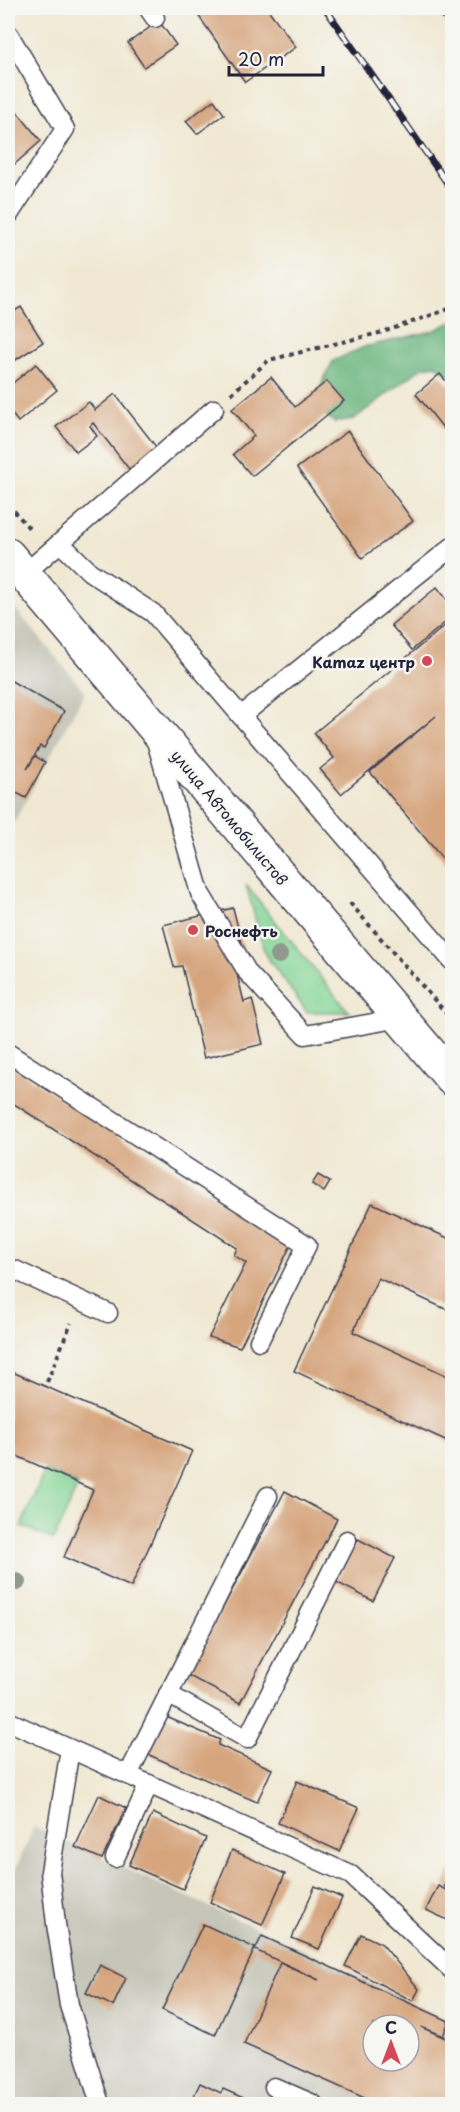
<svg xmlns="http://www.w3.org/2000/svg" width="460" height="2112" font-family="'Playpen Sans',sans-serif">
  <rect width="100%" height="100%" fill="#f6f6f2"/>
  <filter id="ink" filterUnits="userSpaceOnUse"><feTurbulence type="fractalNoise" baseFrequency=".0167" numOctaves="2"/><feDisplacementMap in="SourceGraphic" scale="12" xChannelSelector="R" yChannelSelector="G"/><feConvolveMatrix kernelMatrix="1 2 1 2 8 2 1 2 1" color-interpolation-filters="sRGB"/></filter>
  <filter id="wash" filterUnits="userSpaceOnUse"><feTurbulence type="fractalNoise" baseFrequency=".008" numOctaves="4" result="noise"/><feDisplacementMap in="SourceGraphic" scale="24" xChannelSelector="R" yChannelSelector="G"/><feGaussianBlur stdDeviation="1.35" result="paint"/><feColorMatrix in="noise" values="0 0 0 0 0 0 0 0 0 0 0 0 0 0 0 0 0 1.4 0 .05"/><feComposite in="paint" operator="in"/></filter>
  <g filter="url(#wash)">
    <rect width="100%" height="100%" fill="#f0e8d2"/>
    <!-- industrial -->
    <g fill="#c5c5b8" fill-rule="evenodd">
      <polygon points="8,600 85,692 8,833"/>
      <path d="M34 1827 289 1943 452 2022V2104H8V1873L13 1875ZM373 2025H409V2061H373Z"/>
    </g>
    <!-- green -->
    <g fill="#85d596" stroke="#547c68" stroke-width="1.5">
      <polygon points="246,885 349,1012 307,1012 265,954"/>
      <polygon points="45,1470 78,1485 54,1540 21,1526"/>
    </g>
    <!-- forest -->
    <path fill="#6cb67f" stroke="#476c5d" stroke-width="1.5" d="M452 322V378L436 365 423 367 354 419 334 422C307 402 321 386 333 361L364 347 433 331Z"/>
    <g id="blocks">
      <!-- building -->
      <g fill="#d6a57e" fill-rule="evenodd">
        <polygon points="193,8 267,8 296,47 245,82"/>
        <polygon points="159,21 176,45 144,67 128,43"/>
        <polygon points="214,100 224,114 197,134 186,121"/>
        <polygon points="8,101 41,141 8,170"/>
        <polygon points="21,307 43,342 8,365 8,315"/>
        <polygon points="36,364 57,390 18,422 8,409 8,387"/>
        <polygon points="440,374 452,388 452,439 416,394"/>
        <polygon points="271,377 295,407 327,381 344,401 252,476 233,454 254,436 232,409"/>
        <polygon points="115,394 157,448 129,469 93,423 90,426 97,436 76,452 56,427 89,402 95,410"/>
        <polygon points="348,431 413,521 362,558 297,468"/>
        <polygon points="437,587 452,606 452,617 412,650 391,625"/>
        <polygon points="452,620 452,870 370,772 436,716 341,794 320,769 334,758 314,733"/>
        <polygon points="8,679 64,711 44,748 40,746 27,769 35,756 45,762 26,798 15,792 8,805"/>
        <polygon points="233,908 244,951 232,954 244,1002 252,999 263,1044 204,1058 182,966 174,967 163,925"/>
        <polygon points="8,1064 291,1245 240,1347 209,1337 246,1263 234,1255 237,1248 8,1100"/>
        <polygon points="318,1175 330,1182 324,1192 312,1184"/>
        <polygon points="372,1203 452,1240 452,1312 378,1278 353,1332 452,1378 452,1443 294,1371"/>
        <polygon points="8,1370 192,1451 131,1587 64,1557 93,1490 8,1452"/>
        <polygon points="285,1491 337,1519 240,1703 187,1675"/>
        <polygon points="358,1539 395,1558 373,1601 336,1582"/>
        <polygon points="164,1716 220,1740 218,1745 272,1769 257,1802 147,1754"/>
        <polygon points="297,1781 359,1808 339,1851 278,1823"/>
        <polygon points="99,1795 126,1808 102,1859 75,1847"/>
        <polygon points="153,1813 206,1838 183,1889 129,1865"/>
        <polygon points="232,1850 285,1874 262,1925 210,1902"/>
        <polygon points="452,1869 452,1891 444,1886"/>
        <polygon points="315,1886 342,1898 319,1949 292,1938"/>
        <polygon points="438,1886 452,1893 452,1922 426,1910"/>
        <polygon points="203,1924 255,1948 215,2035 162,2010"/>
        <polygon points="361,1934 382,1944 419,1989 413,2001 345,1966"/>
        <path d="M262 1936 449 2021 443 2036 421 2027 452 2041V2104H378L244 2044 280 1963 319 1980 255 1950ZM373 2025H409V2061H373Z"/>
        <polygon points="100,1965 126,1978 113,2006 86,1993"/>
        <polygon points="200,2083 221,2093 223,2089 257,2104 190,2104"/>
      </g>
    </g>
  </g>
  <g filter="url(#ink)">
    <use href="#blocks" fill-opacity="0" stroke="#414052" stroke-width="1.5"/>
    <g fill="none" stroke-linecap="round" stroke-linejoin="round">
      <defs>
        <g id="service">
          <polyline points="148,8 155,18"/>
          <polyline points="447,8 452,15"/>
          <polyline points="8,33 65,129 8,216"/>
          <polyline points="60,543 90,572 153,613 241,716 452,547"/>
          <polyline points="24,574 214,409"/>
          <polyline points="241,716 452,961"/>
          <polyline points="156,741 200,893 248,973 305,1035 401,1018"/>
          <polyline points="8,1053 307,1245 259,1341"/>
          <polyline points="8,1269 15,1270 108,1313"/>
          <polyline points="168,1694 247,1739 347,1540"/>
          <polyline points="8,1721 351,1875 452,1970"/>
          <polyline points="70,1749 50,1872 56,1924 69,2005 100,2104"/>
          <polyline points="128,1775 268,1496"/>
          <polyline points="115,1858 149,1784"/>
          <polyline points="274,2087 313,2104"/>
        </g>
        <polyline id="tertiary" points="8,555 452,1079"/>
      </defs>
      <!-- service casing -->
      <use href="#service" stroke="#414052" stroke-width="21"/>
      <!-- tertiary casing -->
      <use href="#tertiary" stroke="#414052" stroke-width="36"/>
      <!-- path -->
      <g stroke="#414052" stroke-width="4" stroke-dasharray="4.5 4.5" stroke-linecap="butt">
        <polyline points="231,394 269,360 383,332 452,308"/>
        <polyline points="8,504 29,528"/>
        <polyline points="350,903 452,1020"/>
        <polyline points="47,1382 71,1323"/>
      </g>
      <!-- service -->
      <use href="#service" stroke="#fff" stroke-width="18"/>
      <!-- tertiary -->
      <use href="#tertiary" stroke="#fff" stroke-width="33"/>
      <defs>
        <polyline id="rail" points="325,8 452,190"/>
      </defs>
      <!-- rail casing -->
      <use href="#rail" stroke="#22223b" stroke-width="7"/>
      <!-- rail -->
      <use href="#rail" stroke="#f6f6f2" stroke-width="4.5" stroke-dasharray="14" stroke-linecap="butt"/>
    </g>
    <!-- trees -->
    <g fill="#8f998e">
      <circle cx="279" cy="955" r="9"/>
      <circle cx="17" cy="1582" r="9"/>
    </g>
  </g>
  <!-- markers -->
  <g fill="#d1495b" stroke="#f6f6f2" stroke-width="2">
    <circle cx="427" cy="661" r="6"/>
    <circle cx="193" cy="930" r="6"/>
  </g>
  <g text-anchor="middle" dominant-baseline="central" stroke-width="5" stroke-linejoin="round" paint-order="stroke">
    <!-- poi labels -->
    <g font-size="15" font-weight="bold" fill="#22223b" stroke="#f6f6f2" text-anchor="end">
      <text x="415" y="661">Kamaz центр</text>
      <text x="205" y="930" text-anchor="start">Роснефть</text>
    </g>
    <!-- street labels -->
    <g font-size="15" fill="#22223b" stroke="#f6f6f2">
      <text transform="translate(230 817) rotate(50)">улица Автомобилистов</text>
    </g>
  </g>
  <!-- margin -->
  <rect width="460" height="2112" fill="none" stroke="#f6f6f2" stroke-width="30"/>
  <!-- north arrow -->
  <g transform="translate(391 2043)"><circle r="28" fill="#f6f6f2" stroke="#a1a1a9" stroke-width="1.5"/>
  <path d="M0-4.5L10 22L0 15L-10 22Z" fill="#d1495b"/>
  <text y="-9" font-size="16" font-weight="bold" text-anchor="middle" fill="#22223b">С</text>
  </g>
  <!-- scale -->
  <path d="M229 66v9h94v-9" fill="none" stroke="#22223b" stroke-width="3"/>
  <text x="238" y="66" font-size="18" fill="#22223b" stroke="#f6f6f2" stroke-width="4.5" paint-order="stroke">20 m</text>
</svg>
